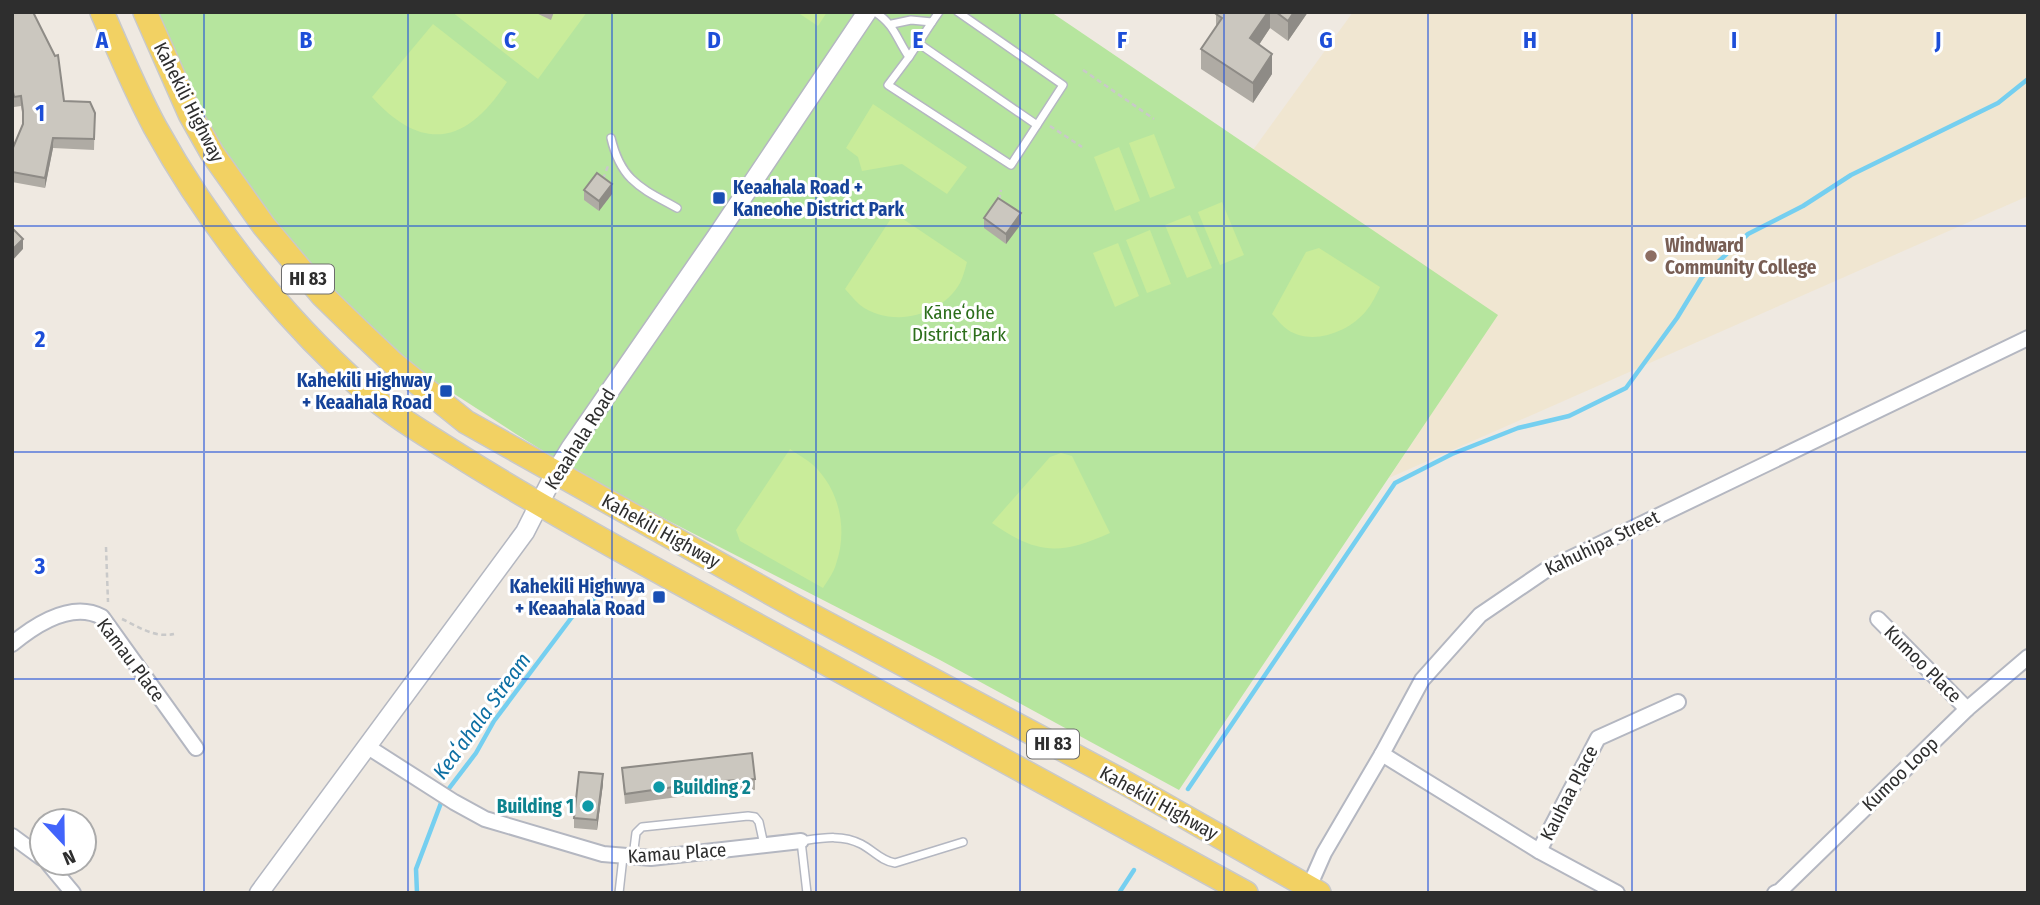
<svg xmlns="http://www.w3.org/2000/svg" width="2040" height="905" font-family="'Fira Sans Condensed',sans-serif">
  <rect width="100%" height="100%" fill="#efe9e1"/>
  <!-- education -->
  <polygon fill="#f0e6d1" points="1353,12 2028,12 2028,196 1389,478 1497,315 1253,150"/>
  <!-- green -->
  <polygon fill="#b6e59e" points="154,12 1051,12 1498,315 1179,790 940,660 593,482 516,434 425,375 334,299 211,138"/>
  <!-- pitch -->
  <g fill="#c9ec9a">
    <polygon points="452,12 587,12 538,79"/>
    <polygon points="797,12 827,12 818,26"/>
    <path d="M433 24 507 82C468 142 424 155 372 97Z"/>
    <polygon points="873,104 967,167 947,194 902,164 862,171 858,157 846,148"/>
    <polygon points="1154,134 1175,188 1150,198 1129,143"/>
    <polygon points="1119,147 1140,201 1115,211 1094,157"/>
    <polygon points="1222,202 1244,255 1220,265 1198,212"/>
    <polygon points="1190,215 1212,268 1187,278 1165,225"/>
    <path d="M900 217 967 262C965 269 963 277 960 283 941 317 891 328 860 305 854 300 850 294 845 289L890 220Z"/>
    <polygon points="1150,230 1171,284 1147,293 1126,240"/>
    <polygon points="1118,243 1139,296 1115,307 1093,253"/>
    <path d="M1319 248 1380 287C1376 295 1372 304 1366 311 1349 332 1312 346 1288 330 1282 326 1277 319 1272 314L1306 252Z"/>
    <path d="M790 449C797 454 806 459 812 464 840 489 848 530 836 564 834 572 828 580 823 588L740 541 736 530Z"/>
    <path d="M1061 453 1072 456 1110 533C1061 555 1037 555 992 523L1050 457Z"/>
  </g>
  <g fill="none" stroke-linecap="round" stroke-linejoin="round">
    <!-- stream -->
    <g stroke="#75cff0" stroke-width="4.5">
      <polyline points="1188,789 1395,483 1452,454 1518,428 1569,416 1626,388 1677,318 1702,277 1748,234 1803,206 1851,175 1998,103 2028,79"/>
      <polyline points="417,893 416,869 444,795 476,753 494,721 572,617 615,581"/>
      <polyline points="1119,893 1134,870"/>
    </g>
    <defs>
      <g id="service">
        <path d="M875 12C895 25 896 38 909 57L888 85 1011 165 1063 85 958 12"/>
        <polyline points="892,24 911,20 932,22 939,12"/>
        <polyline points="918,43 1037,125"/>
        <polyline points="909,57 932,22"/>
        <path d="M611 138C621 181 641 188 677 208"/>
        <polyline points="633,857 636,833 642,827 748,816 755,817 759,822 764,845"/>
        <polyline points="619,893 623,857"/>
        <path d="M807 893 801 841C822 838 842 834 861 844 873 850 881 861 895 863L963 842"/>
      </g>
      <g id="minor">
        <polyline points="1878,619 1967,709"/>
        <path d="M12 644C35 625 72 601 102 617L196 748"/>
        <polyline points="368,747 454,802 485,819 603,854 651,858 801,841"/>
        <polyline points="1382,754 1539,851 1617,893"/>
        <polyline points="12,836 42,858"/>
        <polyline points="1539,851 1598,738 1678,702"/>
        <polyline points="48,863 73,893"/>
        <polyline points="1309,887 1324,853 1382,754 1422,680 1480,615 1546,570 2028,338"/>
        <polyline points="1775,893 1780,891 1967,709 2028,657"/>
      </g>
      <polyline id="tertiary" points="259,893 525,532 555,473 571,447 716,237 867,12"/>
      <g id="primary">
        <path d="M102 12C119 51 135 90 155 127 208 223 280 315 362 388 394 417 430 437 466 460 535 503 607 543 678 582 867 686 1057 788 1246 893"/>
        <polyline points="145,12 190,114 212,153 264,226 322,295 358,330 394,364 466,422 794,606 1122,781 1319,893"/>
      </g>
    </defs>
    <!-- service casing -->
    <use href="#service" stroke="#b4b7c1" stroke-width="10"/>
    <!-- minor casing -->
    <use href="#minor" stroke="#b4b7c1" stroke-width="18"/>
    <!-- tertiary casing -->
    <use href="#tertiary" stroke="#b4b7c1" stroke-width="21"/>
    <!-- primary casing -->
    <use href="#primary" stroke="#c9c9c9" stroke-width="26"/>
    <!-- path -->
    <g stroke="#c9c9c9" stroke-width="2.5" stroke-dasharray="5 3.5" stroke-linecap="butt">
      <polyline points="1083,70 1154,119"/>
      <polyline points="1050,126 1082,147"/>
      <polyline points="603,179 608,166"/>
      <polyline points="999,200 1001,190"/>
      <polyline points="106,547 108,602"/>
      <path d="M122 619C139 627 154 638 174 634"/>
    </g>
    <!-- service -->
    <use href="#service" stroke="#fff" stroke-width="7"/>
    <!-- minor -->
    <use href="#minor" stroke="#fff" stroke-width="14"/>
    <!-- tertiary -->
    <use href="#tertiary" stroke="#fff" stroke-width="18"/>
    <!-- primary -->
    <use href="#primary" stroke="#f2d163" stroke-width="23"/>
  </g>
  <!-- wall -->
  <g fill="#afaba4">
    <polygon points="12,12 64,101 95,113 94,150 53,148 45,188 12,182 12,150 23,124 23,119 21,106 14,107 12,98"/>
    <polygon points="534,12 554,12 551,20"/>
    <polygon points="1217,12 1308,12 1288,41 1270,28 1259,45 1272,74 1253,103 1201,69 1201,49 1216,27 1216,14"/>
    <polygon points="584,190 612,194 599,211 584,200"/>
    <polygon points="984,218 1021,224 1006,244 984,228"/>
    <polygon points="622,768 755,779 755,790 708,793 625,804"/>
    <polygon points="603,784 597,830 574,828 574,818"/>
  </g>
  <!-- shaded-wall -->
  <g fill="#8e8b86">
    <polygon points="1268,12 1270,12 1270,28 1250,58 1250,38"/>
    <polygon points="1294,12 1308,12 1288,41 1288,21"/>
    <polygon points="1272,54 1272,74 1253,103 1253,83"/>
    <polygon points="53,138 53,148 45,188 45,178"/>
    <polygon points="612,184 612,194 599,211 599,201"/>
    <polygon points="1021,213 1021,224 1006,244 1006,234"/>
    <polygon points="23,239 23,249 12,261 12,250"/>
    <polygon points="603,774 603,784 597,830 597,820"/>
  </g>
  <!-- building -->
  <g fill="#cbc7bf" stroke="#8e8b86" stroke-width="2">
    <polygon points="12,12 33,12 55,56 58,55 64,101 90,102 95,113 94,139 53,138 45,178 12,172 12,150 23,124 23,111 21,96 14,97 12,87"/>
    <polygon points="1217,12 1268,12 1250,38 1272,54 1253,83 1201,49 1222,18 1216,14"/>
    <polygon points="1276,12 1294,12 1288,21"/>
    <polygon points="597,173 612,184 599,201 584,190"/>
    <polygon points="998,198 1021,213 1006,234 984,218"/>
    <polygon points="12,228 23,239 12,250"/>
    <polygon points="752,753 755,779 708,782 625,794 622,768"/>
    <polygon points="579,772 603,774 597,820 574,818"/>
  </g>
  <!-- grid -->
  <path fill="none" stroke="#1d4ed8" stroke-width="2" stroke-opacity="0.55" d="M204 12V893M408 12V893M612 12V893M816 12V893M1020 12V893M1224 12V893M1428 12V893M1632 12V893M1836 12V893M12 226H2028M12 452H2028M12 679H2028"/>
  <!-- markers -->
  <g fill="#1a4fb4" stroke="#fff" stroke-width="2.5">
    <rect x="712" y="191" width="14" height="14" rx="3.5"/>
    <rect x="439" y="384" width="14" height="14" rx="3.5"/>
    <rect x="652" y="590" width="14" height="14" rx="3.5"/>
  </g>
  <circle fill="#8d6e63" stroke="#fff" stroke-width="2.5" cx="1651" cy="256" r="7"/>
  <g fill="#0f9aa8" stroke="#fff" stroke-width="2.5">
    <circle cx="659" cy="787" r="7"/>
    <circle cx="588" cy="806" r="7"/>
  </g>
  <g text-anchor="middle" dominant-baseline="central" stroke-width="6" stroke-linejoin="round" paint-order="stroke">
    <!-- shield labels -->
    <g fill="#fff" stroke="#6d6d6d" stroke-width="2">
      <rect x="282" y="264.5" width="52" height="29" rx="5"/>
      <rect x="1027" y="729.5" width="52" height="29" rx="5"/>
    </g>
    <g font-size="18" font-weight="bold" fill="#2e2e2e">
      <text x="308" y="279">HI 83</text>
      <text x="1053" y="744">HI 83</text>
    </g>
    <!-- street labels -->
    <g font-size="19" fill="#2e2e2e" stroke="#fff">
      <text transform="translate(189 102) rotate(63)">Kahekili Highway</text>
      <text transform="translate(580 439) rotate(-58)">Keaahala Road</text>
      <text transform="translate(661 531) rotate(29)">Kahekili Highway</text>
      <text transform="translate(1602 543) rotate(-26)">Kahuhipa Street</text>
      <text transform="translate(131 660) rotate(53)">Kamau Place</text>
      <text transform="translate(1923 664) rotate(45)">Kumoo Place</text>
      <text transform="translate(1900 774) rotate(-44)">Kumoo Loop</text>
      <text transform="translate(1569 793) rotate(-63)">Kauhaa Place</text>
      <text transform="translate(1159 803) rotate(29)">Kahekili Highway</text>
      <text transform="translate(677 853) rotate(-4)">Kamau Place</text>
    </g>
    <!-- transit labels -->
    <g font-size="19" font-weight="bold" fill="#164399" stroke="#fff" text-anchor="end">
      <text x="733" y="187" text-anchor="start">Keaahala Road +<tspan x="733" dy="22">Kaneohe District Park</tspan></text>
      <text x="432" y="380">Kahekili Highway<tspan x="432" dy="22">+ Keaahala Road</tspan></text>
      <text x="645" y="586">Kahekili Highwya<tspan x="645" dy="22">+ Keaahala Road</tspan></text>
    </g>
    <!-- education labels -->
    <g font-size="19" font-weight="bold" fill="#785e54" stroke="#fff" text-anchor="start">
      <text x="1665" y="245">Windward<tspan x="1665" dy="22">Community College</tspan></text>
    </g>
    <!-- park labels -->
    <g font-size="19" fill="#2c6e1b" stroke="#fff">
      <text x="959" y="312">Kāneʻohe<tspan x="959" dy="22">District Park</tspan></text>
    </g>
    <!-- culture labels -->
    <g font-size="19" font-weight="bold" fill="#0d838f" stroke="#fff" text-anchor="start">
      <text x="673" y="787">Building 2</text>
      <text x="574" y="806" text-anchor="end">Building 1</text>
    </g>
    <!-- water labels -->
    <g font-size="21" font-style="italic" fill="#0d6fa3" stroke="#fff">
      <text transform="translate(482 716) rotate(-54)">Keaʻahala Stream</text>
    </g>
  </g>
  <g font-size="23" text-anchor="middle" font-weight="bold" fill="#1d4ed8" stroke="#fff" stroke-width="6" stroke-linejoin="round" paint-order="stroke">
    <text x="102" y="48">A</text>
    <text x="306" y="48">B</text>
    <text x="510" y="48">C</text>
    <text x="714" y="48">D</text>
    <text x="918" y="48">E</text>
    <text x="1122" y="48">F</text>
    <text x="1326" y="48">G</text>
    <text x="1530" y="48">H</text>
    <text x="1734" y="48">I</text>
    <text x="1938" y="48">J</text>
    <text x="40" y="121">1</text>
    <text x="40" y="347">2</text>
    <text x="40" y="574">3</text>
  </g>
  <!-- border -->
  <rect width="2040" height="905" fill="none" stroke="#2e2e2e" stroke-width="28"/>
  <!-- north arrow -->
  <g transform="translate(63 842) rotate(158)"><circle r="33" fill="#ffffff" stroke="#ababab" stroke-width="2"/>
  <path d="M0-5L12 26L0 18L-12 26Z" fill="#4264fb"/>
  <text y="-10" font-size="19" font-weight="bold" text-anchor="middle" fill="#2e2e2e">N</text>
  </g>
</svg>
